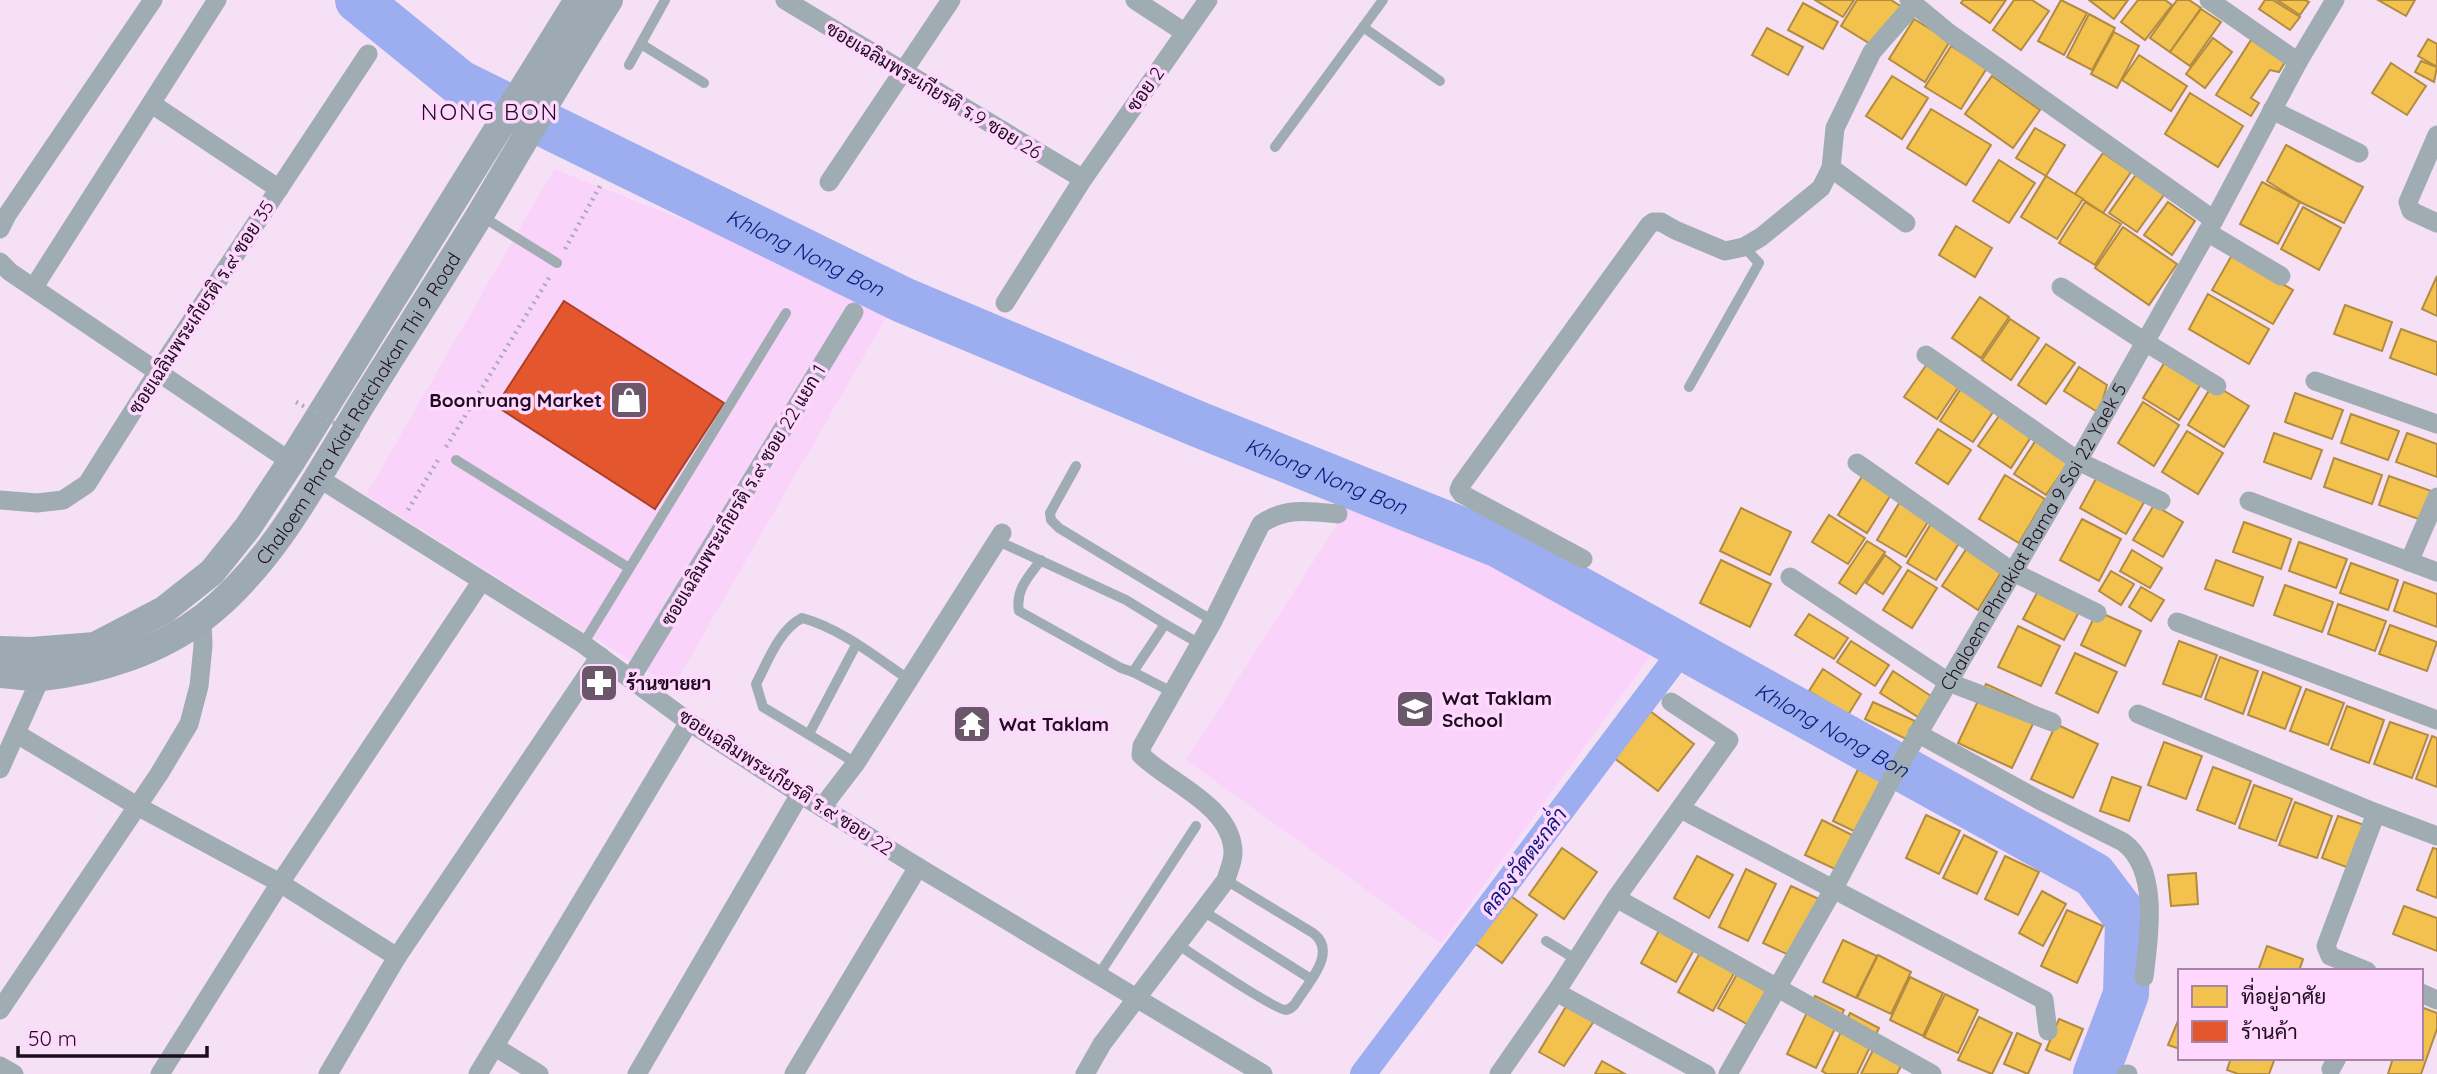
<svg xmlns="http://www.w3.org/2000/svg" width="2437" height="1074" font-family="Quicksand,Sarabun,sans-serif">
  <rect width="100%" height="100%" fill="#f6e0f6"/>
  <!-- built -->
  <g fill="#fad3fb">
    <polygon points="554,169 827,276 893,306 673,687 366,495"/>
    <polygon points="1349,506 1460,549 1644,637 1649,658 1441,944 1186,760"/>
  </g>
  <!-- homes -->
  <g fill="#f2c14e" stroke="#b28b40" stroke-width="2">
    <polygon points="1815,0 1854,0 1843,17"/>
    <polygon points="1857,0 1891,0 1902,7 1877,48 1841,26"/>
    <polygon points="1963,0 2006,0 1990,23 1961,3"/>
    <polygon points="2014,0 2032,0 2049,11 2021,50 1993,30"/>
    <polygon points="2061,0 2087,13 2064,55 2038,41"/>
    <polygon points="2089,0 2128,0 2114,19"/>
    <polygon points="2138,0 2165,0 2172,5 2145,40 2121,22"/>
    <polygon points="2177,0 2189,0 2201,8 2170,52 2150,38"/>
    <polygon points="2265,0 2273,0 2300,17 2290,30 2259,9"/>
    <polygon points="2277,0 2305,0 2309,2 2300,15"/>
    <polygon points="2378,0 2415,0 2406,16"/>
    <polygon points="1803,3 1838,22 1823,49 1788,30"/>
    <polygon points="2201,9 2221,22 2190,66 2170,52"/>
    <polygon points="2089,14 2115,28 2092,70 2067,57"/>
    <polygon points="1914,19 1950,41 1925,82 1889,59"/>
    <polygon points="1767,28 1803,47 1788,75 1752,55"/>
    <polygon points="2114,32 2139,46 2117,88 2091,74"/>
    <polygon points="2213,38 2232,52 2205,88 2186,74"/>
    <polygon points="2428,39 2437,44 2437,67 2418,56"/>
    <polygon points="2251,40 2285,62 2279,72 2270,70 2251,98 2259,103 2251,116 2216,95"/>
    <polygon points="1951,46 1987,68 1961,109 1925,87"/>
    <polygon points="2139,55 2187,86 2171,111 2122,80"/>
    <polygon points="2421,61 2437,67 2434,82 2415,72"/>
    <polygon points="2391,63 2426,86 2407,115 2372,93"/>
    <polygon points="1892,76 1928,98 1902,139 1866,116"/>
    <polygon points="1992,76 2040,110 2013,148 1965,114"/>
    <polygon points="2190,93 2243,126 2218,167 2165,134"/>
    <polygon points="1931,109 1991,145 1966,185 1907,148"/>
    <polygon points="2035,128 2065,145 2046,176 2016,158"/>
    <polygon points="2286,145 2363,187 2344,223 2300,202 2267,181"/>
    <polygon points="2103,153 2131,172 2103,213 2075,194"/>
    <polygon points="1999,160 2035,183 2009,223 1973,201"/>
    <polygon points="2137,173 2166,192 2137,232 2109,213"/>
    <polygon points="2046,176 2083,199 2057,239 2021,217"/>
    <polygon points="2262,182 2300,202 2278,244 2240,224"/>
    <polygon points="2085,202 2121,224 2095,265 2059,243"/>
    <polygon points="2168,202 2195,221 2172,255 2144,235"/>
    <polygon points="2303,207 2341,228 2319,270 2281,249"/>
    <polygon points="1956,226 1992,248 1975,277 1939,255"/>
    <polygon points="2123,227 2177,264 2149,305 2095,268"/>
    <polygon points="2232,255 2293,290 2273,324 2212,290"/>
    <polygon points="2437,276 2437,316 2422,309"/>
    <polygon points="2208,294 2269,329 2249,364 2189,329"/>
    <polygon points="1980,297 2009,317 1981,358 1952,338"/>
    <polygon points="2345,305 2392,322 2382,351 2334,334"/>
    <polygon points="2010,319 2039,338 2011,380 1982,360"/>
    <polygon points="2401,329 2437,342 2437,375 2390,358"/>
    <polygon points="2046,344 2075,363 2046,404 2018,385"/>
    <polygon points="2168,357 2204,379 2179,420 2143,398"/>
    <polygon points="1927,364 1960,385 1937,419 1904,397"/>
    <polygon points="2079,367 2107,385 2099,413 2064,391"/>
    <polygon points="2213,384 2249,406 2224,447 2188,425"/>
    <polygon points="1962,387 1995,409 1973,442 1940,421"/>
    <polygon points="2295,393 2343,410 2332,439 2285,422"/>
    <polygon points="2143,402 2179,425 2154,466 2118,443"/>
    <polygon points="2001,413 2033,434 2011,468 1978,446"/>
    <polygon points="2351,414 2399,431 2388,460 2341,443"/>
    <polygon points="1938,429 1971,450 1948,484 1916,463"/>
    <polygon points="2187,431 2223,453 2198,494 2162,472"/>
    <polygon points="2274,433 2322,450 2311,479 2264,462"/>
    <polygon points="2407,433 2437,444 2437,477 2396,462"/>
    <polygon points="2036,440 2069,462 2046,495 2014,474"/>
    <polygon points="2334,458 2382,475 2372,504 2324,487"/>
    <polygon points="2104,464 2151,490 2126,534 2080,508"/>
    <polygon points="1863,475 1892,493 1867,533 1838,515"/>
    <polygon points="2005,475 2045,499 2019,543 1979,519"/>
    <polygon points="2389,476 2437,493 2427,522 2379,505"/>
    <polygon points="1901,500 1931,517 1906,557 1877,540"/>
    <polygon points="2154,505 2183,522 2163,557 2133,540"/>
    <polygon points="1741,508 1791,532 1770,575 1720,551"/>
    <polygon points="1829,515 1865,538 1848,564 1812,542"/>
    <polygon points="2082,519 2121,539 2099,581 2060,560"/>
    <polygon points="1932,522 1961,540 1936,580 1907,563"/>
    <polygon points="2244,522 2291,539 2281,569 2233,552"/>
    <polygon points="1867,541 1885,552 1856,594 1839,583"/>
    <polygon points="2299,542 2347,559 2336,588 2289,571"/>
    <polygon points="1967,548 2002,571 1978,610 1942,586"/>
    <polygon points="2132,550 2162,568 2150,588 2120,571"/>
    <polygon points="1885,555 1901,567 1883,594 1866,583"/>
    <polygon points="1721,560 1771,584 1750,627 1700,603"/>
    <polygon points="2216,560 2263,577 2253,606 2205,589"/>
    <polygon points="2351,563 2398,580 2388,610 2340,593"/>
    <polygon points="1908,570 1937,588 1912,628 1883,610"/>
    <polygon points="2111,571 2134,584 2121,605 2099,591"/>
    <polygon points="2404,582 2437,594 2437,627 2394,611"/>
    <polygon points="2285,585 2333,602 2322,632 2274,615"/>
    <polygon points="2141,587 2164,600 2151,621 2129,607"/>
    <polygon points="2038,591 2079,612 2064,640 2023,619"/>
    <polygon points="2338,604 2386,621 2375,651 2328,634"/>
    <polygon points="2097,611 2141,631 2125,666 2081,645"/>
    <polygon points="1809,614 1848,638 1834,659 1795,635"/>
    <polygon points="2390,625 2437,642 2427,671 2379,654"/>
    <polygon points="2018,626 2060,646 2041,686 1998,667"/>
    <polygon points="1851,641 1889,665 1875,686 1837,662"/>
    <polygon points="2179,641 2217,655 2201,697 2163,684"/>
    <polygon points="2075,653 2117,672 2098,713 2056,693"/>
    <polygon points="2220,657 2258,671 2243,714 2205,699"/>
    <polygon points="1823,669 1861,694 1848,715 1809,691"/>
    <polygon points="1893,671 1931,696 1918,717 1880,693"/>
    <polygon points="2263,672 2301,687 2285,729 2248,715"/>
    <polygon points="1986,684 2040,709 2012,768 1958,743"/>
    <polygon points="2306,689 2344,703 2328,745 2290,731"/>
    <polygon points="1873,702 1915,721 1906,739 1865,719"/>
    <polygon points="2347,706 2384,720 2369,763 2331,749"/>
    <polygon points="1650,711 1694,744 1658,791 1614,758"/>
    <polygon points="2390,722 2428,735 2412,778 2374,764"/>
    <polygon points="2056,724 2098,744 2073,798 2031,779"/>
    <polygon points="2432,736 2437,738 2437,787 2416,779"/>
    <polygon points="2164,742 2202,756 2186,799 2148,785"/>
    <polygon points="1861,763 1890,777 1862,835 1833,821"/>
    <polygon points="2213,767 2251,781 2235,824 2197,810"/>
    <polygon points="2112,777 2141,787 2129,821 2100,811"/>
    <polygon points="2254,785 2292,799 2276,841 2239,828"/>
    <polygon points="2295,802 2332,816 2317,858 2279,845"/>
    <polygon points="1926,815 1960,831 1939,874 1906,858"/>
    <polygon points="2338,816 2376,829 2360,872 2322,858"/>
    <polygon points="1822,820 1854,836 1837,870 1805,855"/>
    <polygon points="1964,835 1997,852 1977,894 1943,878"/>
    <polygon points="1562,848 1597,872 1564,919 1529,895"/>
    <polygon points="2433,848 2437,849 2437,898 2417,890"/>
    <polygon points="1697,856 1733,875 1709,918 1674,898"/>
    <polygon points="2005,856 2039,872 2018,915 1985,899"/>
    <polygon points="1746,869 1776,884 1748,941 1719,927"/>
    <polygon points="2196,873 2198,904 2171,906 2168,875"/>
    <polygon points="1494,884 1537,915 1502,963 1459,932"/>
    <polygon points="1791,886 1821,900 1793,957 1763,943"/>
    <polygon points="2042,891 2066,904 2043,946 2019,933"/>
    <polygon points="2404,906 2437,918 2437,951 2393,934"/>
    <polygon points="2067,910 2103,926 2077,983 2041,966"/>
    <polygon points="1665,920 1700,939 1676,982 1641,963"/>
    <polygon points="1843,940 1877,956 1856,998 1823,982"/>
    <polygon points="2267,946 2303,959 2299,971 2258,971"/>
    <polygon points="1702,949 1737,968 1713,1011 1678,992"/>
    <polygon points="1878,955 1911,972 1891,1014 1857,998"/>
    <polygon points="1742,965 1777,985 1754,1028 1718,1008"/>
    <polygon points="1910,977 1943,993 1923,1036 1890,1020"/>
    <polygon points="1945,994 1978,1010 1958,1053 1924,1037"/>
    <polygon points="1815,996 1844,1010 1816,1068 1787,1054"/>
    <polygon points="1568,1003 1596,1018 1564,1066 1539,1052"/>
    <polygon points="2421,1007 2437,1013 2437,1029 2421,1074 2388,1074 2393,1058 2421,1058"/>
    <polygon points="1850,1013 1879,1028 1857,1074 1827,1074 1822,1071"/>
    <polygon points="2180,1016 2180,1049 2168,1045"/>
    <polygon points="1979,1017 2012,1033 1992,1074 1958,1060"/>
    <polygon points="2059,1019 2083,1029 2070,1060 2046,1050"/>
    <polygon points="2017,1033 2041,1044 2028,1074 2004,1064"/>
    <polygon points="1877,1042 1906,1056 1897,1074 1861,1074"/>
    <polygon points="2231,1058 2275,1058 2269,1074 2238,1074 2227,1070"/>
    <polygon points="1602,1061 1625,1074 1595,1074"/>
  </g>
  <!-- shops -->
  <polygon fill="#e4572e" stroke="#a9412a" stroke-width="2" points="564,301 724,403 655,509 496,406"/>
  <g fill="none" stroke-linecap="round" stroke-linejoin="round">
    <!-- canal -->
    <polyline stroke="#9caef0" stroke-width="26" points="1363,1074 1683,649"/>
    <!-- river -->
    <path stroke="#9caef0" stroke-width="46" id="s1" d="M358 0 460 83 903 300 1200 425 1499 545 2094 875 2128 920 2126 994 2096 1074"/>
    <!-- path -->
    <g stroke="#aaadb5" stroke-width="4.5" stroke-dasharray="2 5" stroke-linecap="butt">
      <polyline points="565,249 600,186"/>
      <polyline points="446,447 549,278"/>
      <polyline points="408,510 438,460"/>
    </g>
    <!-- lane -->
    <g stroke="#9fadb3" stroke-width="10">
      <polyline points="1363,27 1440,81"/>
      <polyline points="641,44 704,83"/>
      <polyline points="629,65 665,0"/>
      <polyline points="1275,147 1383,0"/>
      <polyline points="483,217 557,263"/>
      <polyline points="1689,387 1759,263 1744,247"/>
      <polyline points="456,460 629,568"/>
      <polyline points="1076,466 1050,513 1051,520 1059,528 1213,621"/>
      <path d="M996 540 1126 600 1165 624 1133 672 1121 668 1019 611C1015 590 1029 576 1041 560"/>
      <polyline points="1165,624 1200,644"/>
      <polyline points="583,644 786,313"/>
      <polyline points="1133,672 1172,692"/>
      <polyline points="809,734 856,645"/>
      <path d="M856 763 763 707 756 684C768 661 779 630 802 618 840 628 876 657 908 679"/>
      <polyline points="1203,911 1311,979"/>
      <polyline points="1546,941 1577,960"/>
      <path d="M1177 944C1192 954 1275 1010 1286 1010 1291 1009 1292 1007 1295 1004 1307 984 1339 952 1313 933L1226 880"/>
      <polyline points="1098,976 1196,826"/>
    </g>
    <!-- street -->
    <g stroke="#9fadb3" stroke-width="19">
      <polyline points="785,0 1083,179"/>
      <polyline points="1135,0 1184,32"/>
      <polyline points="1909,0 1949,33 2214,220"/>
      <polyline points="2209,0 2298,62"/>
      <polyline points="152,104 279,189"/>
      <polyline points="2272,110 2359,153"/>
      <polyline points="2437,135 2408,202 2411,211 2437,223"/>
      <polyline points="1831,168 1906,223"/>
      <polyline points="829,182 951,0"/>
      <polyline points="0,229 7,215 153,0"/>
      <polyline points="2207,232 2281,276"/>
      <polyline points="0,262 10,272 291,462"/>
      <polyline points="34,287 217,0"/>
      <polyline points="2061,287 2145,342 2217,386"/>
      <polyline points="1005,303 1083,179 1208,0"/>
      <polyline points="1926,355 2078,461 2161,501"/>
      <polyline points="2315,381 2437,424"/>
      <polyline points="1857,463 2013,572 2097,613"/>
      <polyline points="317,477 583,644 689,722 800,794 918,867 1263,1074"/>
      <polyline points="0,500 37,503 63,500 87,484 157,373 368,54"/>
      <polyline points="2249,501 2437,572"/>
      <polyline points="1583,559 1462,494 1459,490 1461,485 1649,225 1653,222 1661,222 1675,230 1725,251 1744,247 1761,237 1821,188 1831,168 1835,128 1872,52 1914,4"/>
      <polyline points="2409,562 2437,497"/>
      <polyline points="1790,577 1948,682 2052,722"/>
      <polyline points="2177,622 2437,720"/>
      <polyline points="631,678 854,312"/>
      <polyline points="2138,714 2376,813 2437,836"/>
      <path d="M1917 733 2039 800 2123 842C2160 869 2149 937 2144 977"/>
      <polyline points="17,734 137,806 280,883 397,957"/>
      <polyline points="0,769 41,677"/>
      <polyline points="823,806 856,763 1002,533"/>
      <polyline points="1681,809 2044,1000 2048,1031"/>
      <polyline points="1616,898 1932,1074"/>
      <polyline points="2367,971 2330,956 2326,946 2376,813"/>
      <polyline points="1556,992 1706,1074"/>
      <polyline points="2421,993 2437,1000"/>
      <polyline points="0,1010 159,774 189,724 199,686 203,646 202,618"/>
      <polyline points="495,1047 539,1074"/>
      <polyline points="0,1066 14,1074"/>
      <polyline points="2331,1069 2337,1058"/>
      <polyline points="160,1074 280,883 481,582"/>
      <polyline points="328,1074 397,957 600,656"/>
      <polyline points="478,1074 689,722"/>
      <polyline points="637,1074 800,794"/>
      <polyline points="794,1074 918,867"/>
      <path d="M1085 1074 1102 1044 1226 880C1228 872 1233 862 1233 853 1233 806 1169 783 1141 755L1142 746 1213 621 1261 524C1285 507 1309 511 1338 514"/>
      <polyline points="1499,1074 1556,992 1616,898 1729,740 1671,702"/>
      <path id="s2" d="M1728 1074 1833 890 1887 787 2078 461 2214 220 2298 62 2335 0"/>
      <polyline points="2126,1074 2128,1074"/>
    </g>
    <!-- secondary -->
    <g stroke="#9eaab3" stroke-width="28">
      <polyline points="0,650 31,651 95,646 164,610 212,572 248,527 291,462 578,0"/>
      <path id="s3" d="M0 674C14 675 29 678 42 677 99 671 158 652 204 617 275 562 319 473 366 397 404 336 443 275 481 213 523 142 565 70 609 0"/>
    </g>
    <!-- path-bridge -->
    <polyline stroke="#aaadb5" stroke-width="4.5" stroke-dasharray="2 5" stroke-linecap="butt" points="296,402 363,439"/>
  </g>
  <!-- icons -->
  <defs>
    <symbol id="shop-square" viewBox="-11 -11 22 22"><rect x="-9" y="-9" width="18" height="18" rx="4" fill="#6a576a" stroke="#ffd7ff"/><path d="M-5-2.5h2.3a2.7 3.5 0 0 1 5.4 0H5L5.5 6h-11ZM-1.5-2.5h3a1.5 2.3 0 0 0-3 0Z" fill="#fff"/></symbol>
    <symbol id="pharmacy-square" viewBox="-11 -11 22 22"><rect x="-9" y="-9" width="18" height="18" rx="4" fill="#6a576a" stroke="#ffd7ff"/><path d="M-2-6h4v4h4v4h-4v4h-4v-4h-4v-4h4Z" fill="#fff"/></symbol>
    <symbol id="school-square" viewBox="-11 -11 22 22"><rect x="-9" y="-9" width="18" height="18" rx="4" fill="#6a576a" stroke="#ffd7ff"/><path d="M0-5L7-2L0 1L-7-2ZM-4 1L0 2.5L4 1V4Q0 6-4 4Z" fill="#fff"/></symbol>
    <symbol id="temple-square" viewBox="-11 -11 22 22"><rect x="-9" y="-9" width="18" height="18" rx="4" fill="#6a576a" stroke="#ffd7ff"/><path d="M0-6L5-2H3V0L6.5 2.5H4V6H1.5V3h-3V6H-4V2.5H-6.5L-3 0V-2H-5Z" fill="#fff"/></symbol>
  </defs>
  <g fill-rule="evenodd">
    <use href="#shop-square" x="607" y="378" width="44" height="44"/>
    <use href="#pharmacy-square" x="577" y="661" width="44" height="44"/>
    <use href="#school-square" x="1393" y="687" width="44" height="44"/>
    <use href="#temple-square" x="950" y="702" width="44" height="44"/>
  </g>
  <g text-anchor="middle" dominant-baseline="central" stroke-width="7" stroke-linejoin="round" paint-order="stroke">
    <!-- street labels -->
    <g font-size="19" fill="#1e0d1f" stroke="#ffd7ff">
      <text transform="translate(1145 89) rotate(-55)">ซอย 2</text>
      <text transform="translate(934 90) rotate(31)">ซอยเฉลิมพระเกียรติ ร.9 ซอย 26</text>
      <text transform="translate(201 307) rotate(-57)">ซอยเฉลิมพระเกียรติ ร.๙ ซอย 35</text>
      <text stroke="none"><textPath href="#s3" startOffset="478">Chaloem Phra Kiat Ratchakan Thi 9 Road</textPath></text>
      <text transform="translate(743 495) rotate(-59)">ซอยเฉลิมพระเกียรติ ร.๙ ซอย 22 แยก 1</text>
      <text stroke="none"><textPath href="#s2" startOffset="618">Chaloem Phrakiat Rama 9 Soi 22 Yaek 5</textPath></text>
      <text transform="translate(786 782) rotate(33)">ซอยเฉลิมพระเกียรติ ร.๙ ซอย 22</text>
    </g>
    <!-- poi labels -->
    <g font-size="19" font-weight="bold" fill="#1e0d1f" stroke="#ffd7ff" text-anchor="start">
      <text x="602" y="400" text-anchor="end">Boonruang Market</text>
      <text x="626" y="683">ร้านขายยา</text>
      <text x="1442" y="698">Wat Taklam<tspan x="1442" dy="22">School</tspan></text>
      <text x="999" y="724">Wat Taklam</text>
    </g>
    <!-- water labels -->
    <g font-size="21" font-style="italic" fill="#081b7c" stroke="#ffd7ff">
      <text stroke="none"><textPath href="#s1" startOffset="516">Khlong Nong Bon</textPath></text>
      <text stroke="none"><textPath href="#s1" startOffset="1083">Khlong Nong Bon</textPath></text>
      <text stroke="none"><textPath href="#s1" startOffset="1650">Khlong Nong Bon</textPath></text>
      <text transform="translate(1523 861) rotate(-53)">คลองวัดตะกล่ำ</text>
    </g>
    <!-- quarter labels -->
    <g font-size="23" letter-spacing="2" fill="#1e0d1f" stroke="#ffd7ff">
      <text x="490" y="111">NONG BON</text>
    </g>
  </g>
  <!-- legend -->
  <rect x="2178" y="969" width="245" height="91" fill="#ffd7ff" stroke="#a586a5" stroke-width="2"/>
  <rect x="2192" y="986" width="35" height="21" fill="#f2c14e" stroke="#a586a5" stroke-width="2"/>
  <text x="2241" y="1004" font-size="21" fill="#1e0d1f">ที่อยู่อาศัย</text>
  <rect x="2192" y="1021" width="35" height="21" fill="#e4572e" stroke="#a586a5" stroke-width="2"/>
  <text x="2241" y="1039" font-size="21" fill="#1e0d1f">ร้านค้า</text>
  <!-- scale -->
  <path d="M18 1046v10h189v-10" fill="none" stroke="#1e0d1f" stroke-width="3.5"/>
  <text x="28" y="1046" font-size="21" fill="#1e0d1f" stroke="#ffd7ff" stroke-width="5" paint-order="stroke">50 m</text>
</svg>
